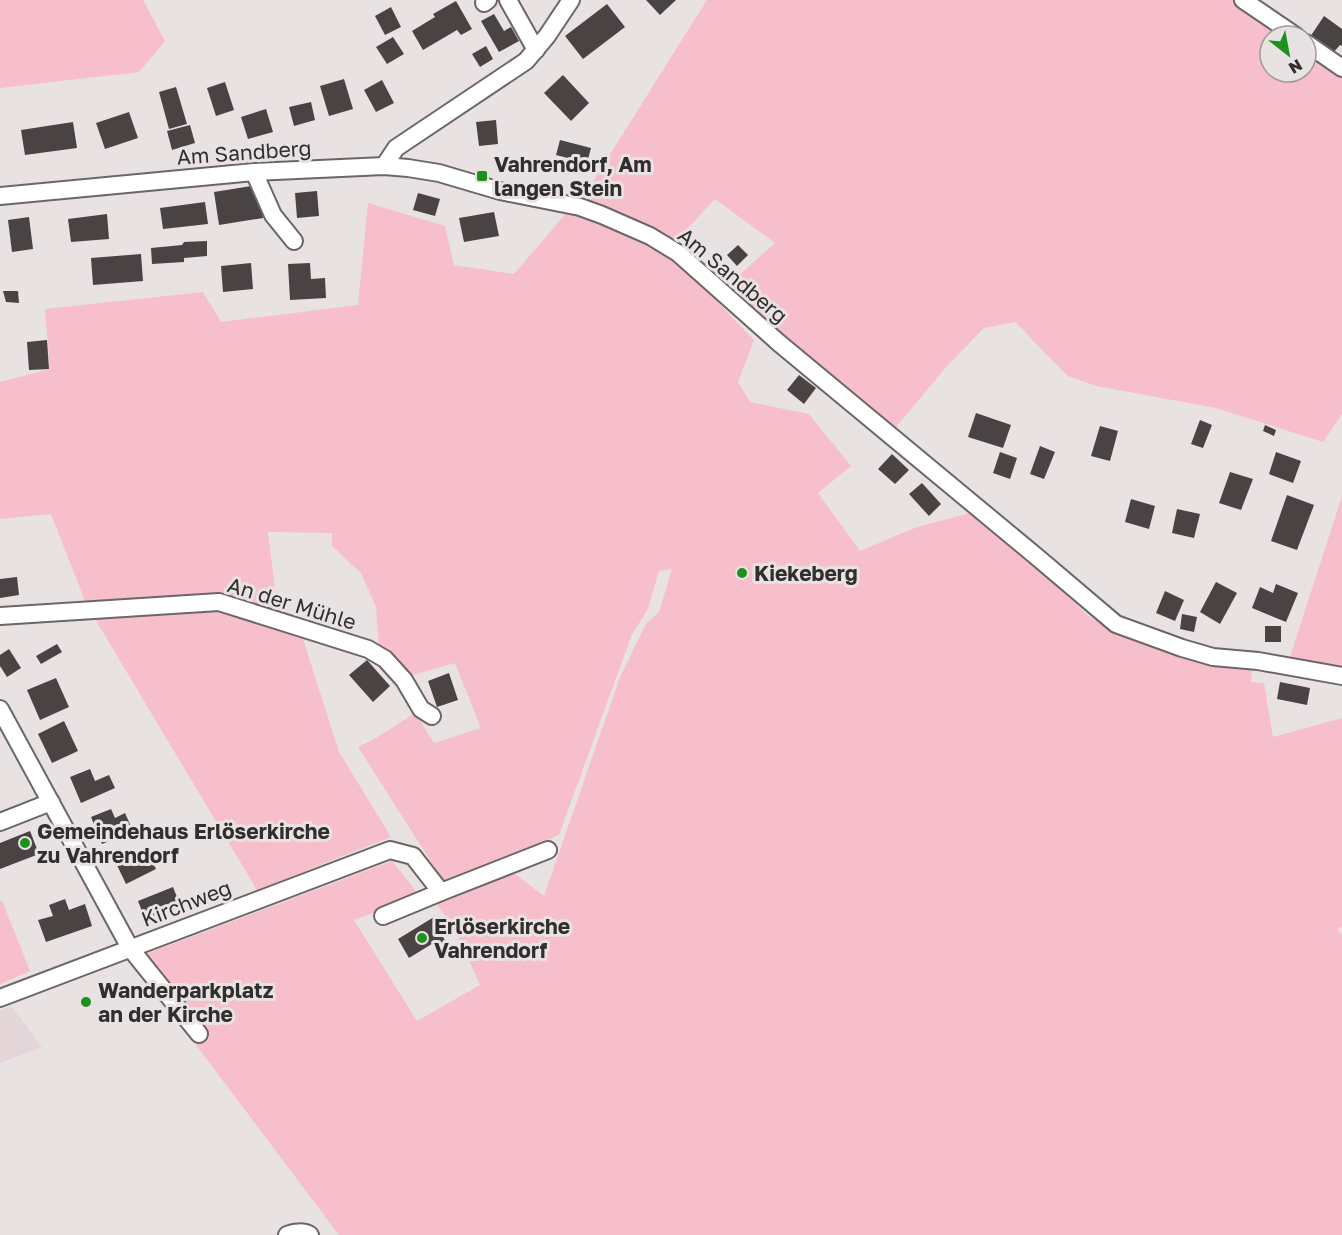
<svg xmlns="http://www.w3.org/2000/svg" width="1342" height="1235" font-family="'Golos Text',sans-serif">
  <rect width="100%" height="100%" fill="#e9e2e3"/>
  <!-- built -->
  <polygon fill="#e4d5d8" points="11,1006 42,1047 0,1063 0,1011"/>
  <!-- green -->
  <g fill="#f7becc">
    <polygon points="0,0 143,0 165,41 139,72 0,88"/>
    <polygon points="707,0 1243,0 1297,36 1270,36 1270,72 1306,72 1306,42 1342,66 1342,414 1323,442 1216,408 1096,386 1068,376 1015,322 984,328 947,366 892,432 719,285 735,279 775,243 715,199 676,241 595,206 586,218 677,260 754,340 738,382 750,402 809,414 851,466 818,493 860,551 917,527 974,512 1007,535 1087,615 1113,629 1194,661 1252,668 1251,682 1264,683 1273,737 1342,718 1342,927 1338,929 1342,935 1342,1235 339,1235 196,1045 207,1036 146,954 392,861 420,896 354,920 417,1021 480,985 458,936 435,901 507,868 544,896 620,677 646,624 659,612 672,569 659,571 647,611 632,634 559,835 444,882 358,747 376,738 415,713 434,743 481,728 455,663 409,676 379,649 376,607 361,573 332,546 332,533 268,532 278,615 220,595 85,601 51,514 0,519 0,382 50,369 45,309 203,292 221,322 358,305 368,203 445,226 454,265 514,274 592,183"/>
    <polygon points="1342,496 1342,665 1315,663 1290,657"/>
    <polygon points="220,610 303,639 339,752 391,837 257,890 95,619"/>
    <polygon points="2,901 30,971 0,984 0,902"/>
  </g>
  <!-- building -->
  <g fill="#494344">
    <polygon points="646,0 676,0 660,15"/>
    <polygon points="456,1 472,29 461,35 457,30 423,50 412,31 435,17 433,14"/>
    <polygon points="607,4 625,27 583,59 565,36"/>
    <polygon points="391,7 401,27 385,35 375,16"/>
    <polygon points="494,14 504,31 511,27 519,41 499,52 481,21"/>
    <polygon points="1324,16 1342,29 1342,46 1340,45 1333,53 1310,37"/>
    <polygon points="393,37 404,54 387,64 376,47"/>
    <polygon points="486,46 493,59 480,67 472,54"/>
    <polygon points="563,75 589,103 571,121 544,93"/>
    <polygon points="344,79 353,109 329,116 320,86"/>
    <polygon points="382,80 394,103 376,112 364,90"/>
    <polygon points="225,82 234,110 216,116 207,88"/>
    <polygon points="176,87 187,124 169,129 159,92"/>
    <polygon points="311,102 315,120 294,126 289,107"/>
    <polygon points="266,109 273,132 248,139 241,117"/>
    <polygon points="129,112 138,138 105,149 96,123"/>
    <polygon points="496,120 498,144 479,146 476,122"/>
    <polygon points="73,122 77,148 25,155 21,130"/>
    <polygon points="190,125 195,143 172,150 167,131"/>
    <polygon points="560,140 591,148 587,163 556,155"/>
    <polygon points="258,185 263,218 219,225 214,192"/>
    <polygon points="317,191 319,216 297,218 295,193"/>
    <polygon points="418,193 440,199 435,216 413,210"/>
    <polygon points="205,202 208,224 163,229 160,208"/>
    <polygon points="494,212 499,236 464,242 459,218"/>
    <polygon points="107,214 109,239 71,242 68,219"/>
    <polygon points="29,217 33,249 12,252 8,220"/>
    <polygon points="207,241 207,256 184,258 184,262 152,264 151,248 182,245 184,242"/>
    <polygon points="738,245 748,255 737,266 727,255"/>
    <polygon points="141,254 143,281 93,285 91,258"/>
    <polygon points="251,263 253,289 223,292 221,266"/>
    <polygon points="310,263 311,279 325,278 326,298 290,300 288,264"/>
    <polygon points="3,291 18,291 19,303 6,302"/>
    <polygon points="47,340 49,369 29,370 27,342"/>
    <polygon points="799,375 816,388 804,404 787,390"/>
    <polygon points="976,413 1011,425 1003,448 968,437"/>
    <polygon points="1200,420 1212,425 1203,448 1191,444"/>
    <polygon points="1265,425 1276,430 1274,436 1263,431"/>
    <polygon points="1100,426 1118,431 1110,461 1091,456"/>
    <polygon points="1040,446 1055,452 1044,479 1030,474"/>
    <polygon points="1000,452 1017,458 1010,479 993,473"/>
    <polygon points="1276,452 1301,461 1293,483 1269,474"/>
    <polygon points="892,454 909,470 895,484 878,469"/>
    <polygon points="1230,472 1253,479 1241,510 1219,503"/>
    <polygon points="922,483 941,504 929,516 909,494"/>
    <polygon points="1287,495 1314,505 1297,550 1271,541"/>
    <polygon points="1131,499 1155,506 1149,529 1125,522"/>
    <polygon points="1177,509 1200,514 1194,538 1172,533"/>
    <polygon points="17,577 19,595 0,598 0,579"/>
    <polygon points="1216,582 1237,593 1220,624 1200,612"/>
    <polygon points="1276,584 1298,593 1286,622 1252,608 1260,587 1273,593"/>
    <polygon points="1165,591 1184,600 1175,621 1156,613"/>
    <polygon points="1182,614 1197,617 1194,632 1180,629"/>
    <rect x="1265" y="626" width="16" height="16"/>
    <polygon points="57,644 62,652 41,664 36,656"/>
    <polygon points="9,649 21,668 7,677 0,666 0,655"/>
    <polygon points="367,660 390,686 373,702 349,675"/>
    <polygon points="449,673 458,700 437,707 428,681"/>
    <polygon points="56,678 69,707 40,720 27,690"/>
    <polygon points="1280,682 1310,688 1307,705 1277,699"/>
    <polygon points="64,721 78,751 52,763 38,734"/>
    <polygon points="90,769 95,781 109,775 115,788 81,803 70,777"/>
    <polygon points="111,809 115,818 125,813 133,831 102,844 91,817"/>
    <polygon points="30,831 39,854 0,869 0,843"/>
    <polygon points="129,852 136,866 151,859 156,869 126,884 114,859"/>
    <polygon points="173,887 180,905 145,919 138,901"/>
    <polygon points="65,899 69,910 85,904 92,926 46,942 38,920 53,916 49,905"/>
    <polygon points="434,917 445,936 443,937 446,942 438,947 435,942 409,958 398,939"/>
  </g>
  <g fill="none" stroke-linecap="round" stroke-linejoin="round">
    <defs>
      <g id="minor">
        <polyline points="508,0 536,50"/>
        <polyline points="1243,0 1296,36"/>
        <polyline points="484,3 488,0"/>
        <polyline points="1306,43 1342,68"/>
        <polyline points="384,166 396,148 526,61 547,36 571,0"/>
        <polyline points="254,172 273,215 294,241"/>
        <polyline points="0,196 254,172 384,166 408,168 439,173 500,191 580,207 602,215 650,236 678,253 779,343 1037,557 1116,624 1182,648 1213,657 1258,661 1342,676"/>
        <polyline points="0,616 219,602 368,649 385,659 404,680 421,709 432,716"/>
        <polyline points="0,709 130,948 199,1034"/>
        <polyline points="0,822 51,802"/>
        <polyline points="383,916 441,892"/>
        <polyline points="0,998 390,850 413,856 441,892 548,850"/>
        <path d="M287 1235C293 1232 304 1231 310 1235"/>
      </g>
    </defs>
    <!-- minor casing -->
    <use href="#minor" stroke="#6c6667" stroke-width="20"/>
    <!-- minor -->
    <use href="#minor" stroke="#fff" stroke-width="16"/>
  </g>
  <!-- markers -->
  <g fill="#1d911d" stroke="#e9e2e3" stroke-width="2">
    <rect x="476" y="170" width="12" height="12" rx="3"/>
    <circle cx="742" cy="573" r="6"/>
    <circle cx="25" cy="843" r="6"/>
    <circle cx="422" cy="938" r="6"/>
    <circle cx="86" cy="1002" r="6"/>
  </g>
  <g text-anchor="middle" dominant-baseline="central" stroke-width="6" stroke-linejoin="round" paint-order="stroke">
    <!-- street labels -->
    <g font-size="21" fill="#312e2f" stroke="#e9e2e3">
      <text transform="translate(244 152) rotate(-4)">Am Sandberg</text>
      <text transform="translate(733 275) rotate(40)">Am Sandberg</text>
      <text transform="translate(292 603) rotate(17)">An der Mühle</text>
      <text transform="translate(186 903) rotate(-21)">Kirchweg</text>
    </g>
    <!-- poi labels -->
    <g font-size="21" font-weight="bold" fill="#312e2f" stroke="#e9e2e3" text-anchor="start">
      <text x="494" y="164">Vahrendorf, Am<tspan x="494" dy="24">langen Stein</tspan></text>
      <text x="754" y="573">Kiekeberg</text>
      <text x="37" y="831">Gemeindehaus Erlöserkirche<tspan x="37" dy="24">zu Vahrendorf</tspan></text>
      <text x="434" y="926">Erlöserkirche<tspan x="434" dy="24">Vahrendorf</tspan></text>
      <text x="98" y="990">Wanderparkplatz<tspan x="98" dy="24">an der Kirche</tspan></text>
    </g>
  </g>
  <!-- north arrow -->
  <g transform="translate(1288 54) rotate(149)"><circle r="28" fill="#e9e2e3" stroke="#9f9a9b" stroke-width="1.5"/>
  <path d="M0-4.5L10 22L0 15L-10 22Z" fill="#1d911d"/>
  <text y="-9" font-size="16" font-weight="bold" text-anchor="middle" fill="#312e2f">N</text>
  </g>
</svg>
